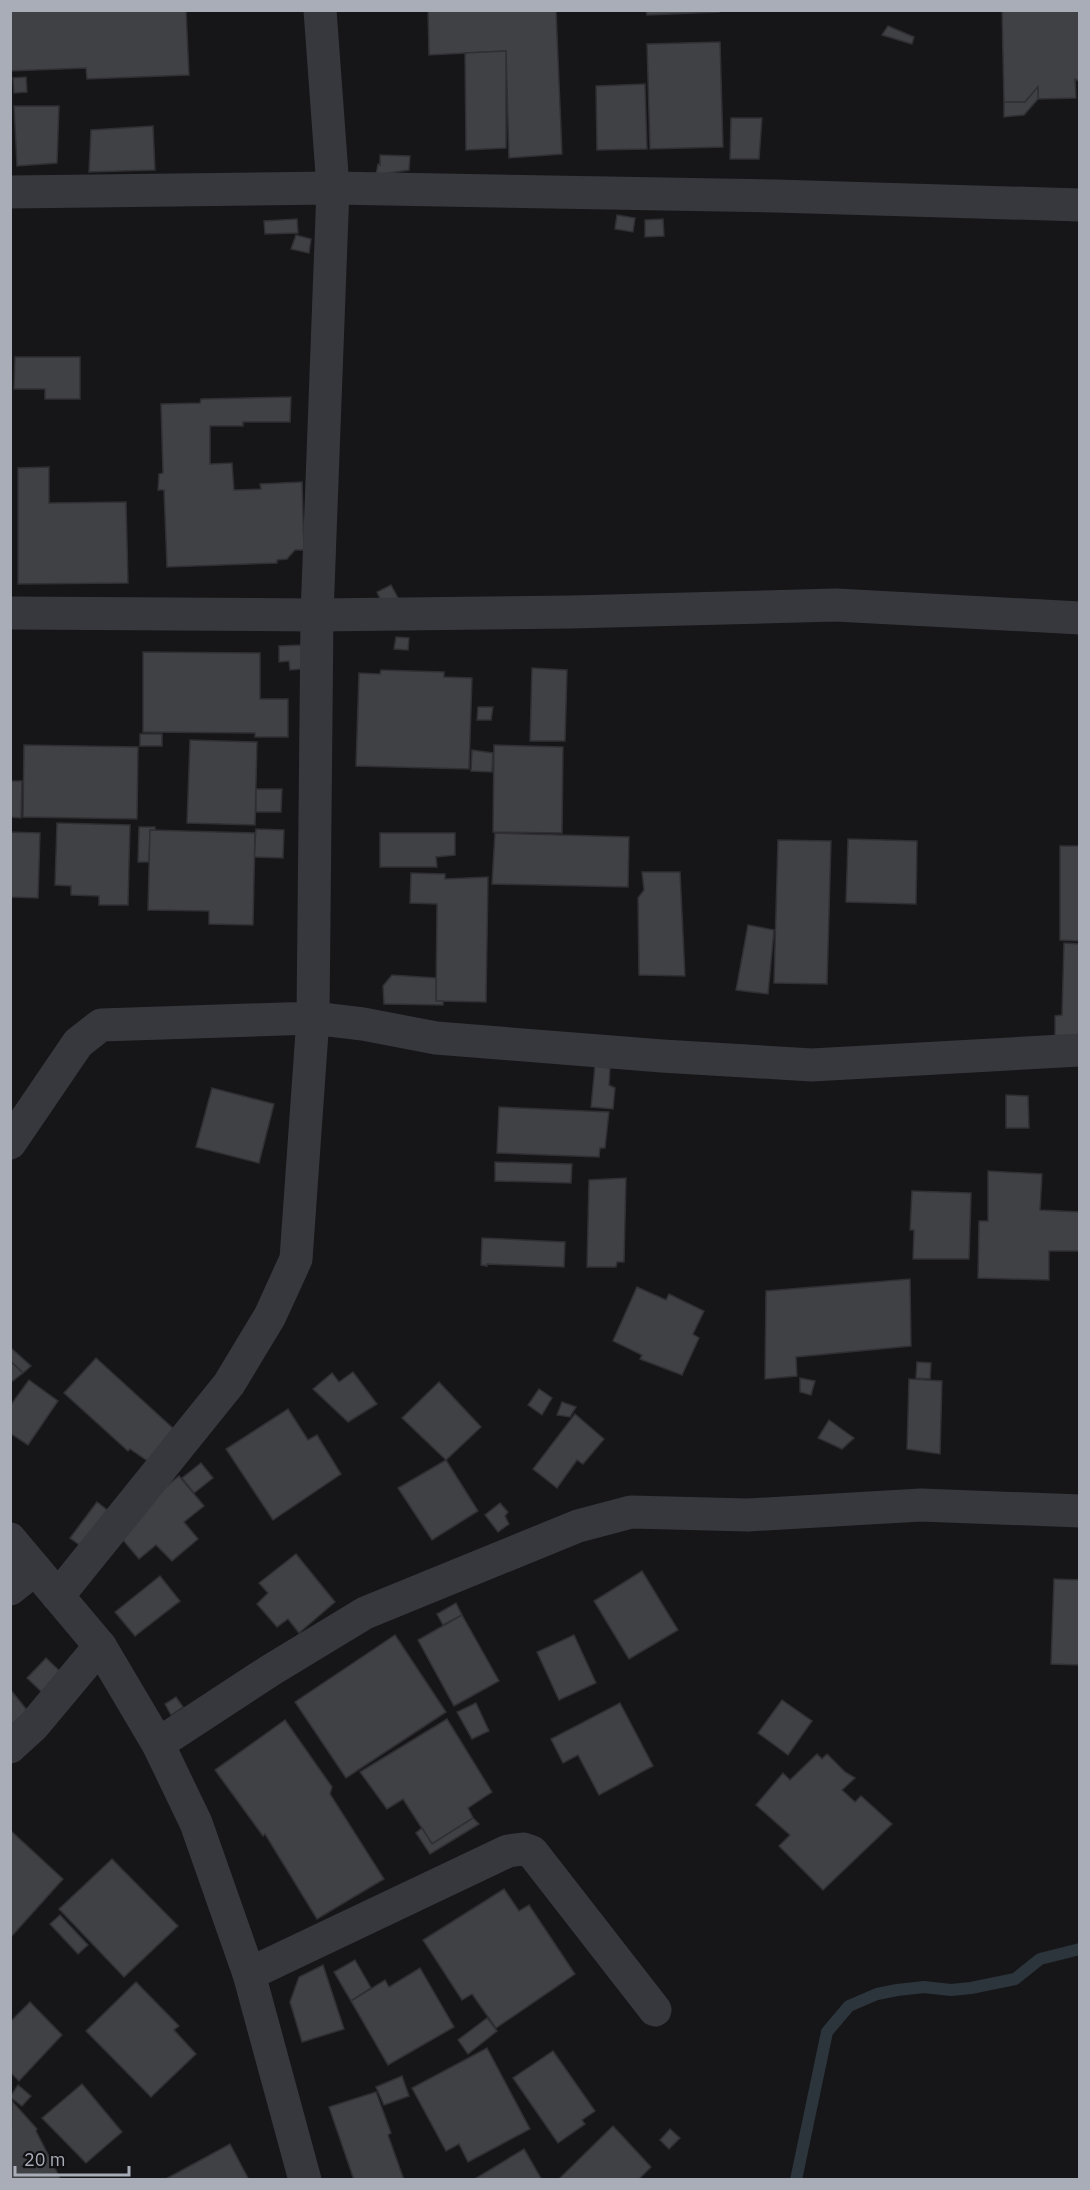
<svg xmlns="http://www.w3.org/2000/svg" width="1090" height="2190" font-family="'IBM Plex Sans',sans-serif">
  <rect width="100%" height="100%" fill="#161618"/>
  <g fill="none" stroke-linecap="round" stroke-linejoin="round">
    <!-- stream -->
    <polyline stroke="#2c353c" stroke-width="12" points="796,2180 827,2032 849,2006 877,1994 897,1990 924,1987 951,1990 971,1988 1015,1979 1040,1959 1080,1949"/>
  </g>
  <!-- building -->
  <g fill="#404145" stroke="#303034" stroke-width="1.5">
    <polygon points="10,10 186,10 189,75 87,79 86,68 10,71"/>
    <polygon points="428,10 556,10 562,154 509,158 506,51 429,55"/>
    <polygon points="646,10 719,10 719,12 647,15"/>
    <polygon points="1080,10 1080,82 1075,79 1076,98 1038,99 1038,87 1025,102 1004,102 1002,10"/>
    <polygon points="888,26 914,37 912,44 882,35"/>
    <polygon points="720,42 723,147 650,149 647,44"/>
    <polygon points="506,51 506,148 466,150 465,53"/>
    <polygon points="26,77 27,92 14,93 13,78"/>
    <polygon points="645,84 647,149 597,150 596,86"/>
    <polygon points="1038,87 1038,99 1024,115 1004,117 1004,102 1025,102"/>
    <polygon points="14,106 59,106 57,163 17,166"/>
    <polygon points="731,118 762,118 759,159 730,159"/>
    <polygon points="153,126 155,170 89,172 91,130"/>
    <polygon points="380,155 410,156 409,170 376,175 378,164 380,165"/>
    <polygon points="617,215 635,218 633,232 615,229"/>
    <polygon points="297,219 298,233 265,234 264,221"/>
    <polygon points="663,219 664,236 645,237 645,220"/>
    <polygon points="296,235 311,239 309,253 291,249"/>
    <polygon points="15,357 80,357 80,399 45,399 45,389 14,389"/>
    <polygon points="291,397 290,422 243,422 243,426 210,426 210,464 232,463 234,490 261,489 260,484 302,482 304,550 295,550 287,559 277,560 277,563 167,567 164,490 158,490 159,474 163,473 161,404 200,403 201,399"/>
    <polygon points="49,467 49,503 126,502 128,583 18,584 18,468"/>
    <polygon points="391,585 398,598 383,605 377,592"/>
    <polygon points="396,637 409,638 408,650 394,649"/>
    <polygon points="302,645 301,669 290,670 289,661 279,662 279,646"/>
    <polygon points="143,652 260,653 260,699 288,699 288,737 255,737 255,733 143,732"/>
    <polygon points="532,668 567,670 565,741 530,741"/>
    <polygon points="381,670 444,672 444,677 472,678 469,769 356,766 359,673 380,674"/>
    <polygon points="478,707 493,707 491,720 477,720"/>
    <rect x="140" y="734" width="22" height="12"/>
    <polygon points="190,740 257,742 255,825 187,823"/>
    <polygon points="24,745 138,747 137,819 23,817"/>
    <polygon points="494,745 563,747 562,833 493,832"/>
    <polygon points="472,750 493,753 492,772 471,771"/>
    <polygon points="10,781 22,781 21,818 10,817"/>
    <polygon points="256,789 282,789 281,812 256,812"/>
    <polygon points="57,823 130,825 128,905 99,905 99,896 71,895 71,886 55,885"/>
    <polygon points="139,827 155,827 155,830 150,830 149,862 138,862"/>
    <polygon points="256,829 284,830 283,858 254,857"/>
    <polygon points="150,830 255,833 253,925 209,924 209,911 148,910"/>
    <polygon points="10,832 40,833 38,898 10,897"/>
    <polygon points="380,833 455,833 455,855 436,857 437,867 380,867"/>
    <polygon points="495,833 629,837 628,887 492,884"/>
    <polygon points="848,839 917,841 916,904 846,902"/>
    <polygon points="778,840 831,841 827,984 774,983"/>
    <polygon points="1060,846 1080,846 1080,941 1060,940"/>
    <polygon points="642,872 680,872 685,976 639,975 638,898 644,890"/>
    <polygon points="411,873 445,874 445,879 488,877 486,1002 436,1001 437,904 410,903"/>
    <polygon points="748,925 774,930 768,994 736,990"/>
    <polygon points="1064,943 1080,944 1080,1035 1055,1036 1055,1016 1062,1015"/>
    <polygon points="392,975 436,978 436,1001 443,1001 443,1005 384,1004 383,986"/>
    <polygon points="595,1066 610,1068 609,1085 615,1088 613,1109 591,1107"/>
    <polygon points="212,1088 274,1104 259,1163 196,1147"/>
    <polygon points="1006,1095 1028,1096 1029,1128 1006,1128"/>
    <polygon points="499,1107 609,1112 605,1148 600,1148 599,1157 497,1153"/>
    <polygon points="495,1162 572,1164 571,1183 495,1181"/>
    <polygon points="988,1171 1042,1174 1040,1210 1080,1212 1079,1251 1049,1251 1049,1280 978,1278 979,1221 988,1221"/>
    <polygon points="626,1178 624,1262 617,1262 616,1267 587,1267 589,1180"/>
    <polygon points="912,1191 971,1193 969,1259 913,1259 914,1230 910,1230"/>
    <polygon points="482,1238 565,1242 564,1267 487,1264 487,1266 481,1265"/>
    <polygon points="910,1279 911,1346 796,1357 797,1376 765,1379 766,1291"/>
    <polygon points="637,1287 666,1300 669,1294 704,1311 693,1334 699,1338 682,1375 640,1359 642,1355 613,1341"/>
    <polygon points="10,1347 31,1366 23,1373 10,1361"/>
    <polygon points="96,1358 175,1430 152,1464 130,1449 128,1451 64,1393"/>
    <polygon points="10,1361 23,1373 10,1383"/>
    <polygon points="917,1362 931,1363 930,1379 916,1378"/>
    <polygon points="353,1372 377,1404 348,1422 313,1389 332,1373 339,1382"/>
    <polygon points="800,1378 815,1381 811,1395 800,1392"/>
    <polygon points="909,1379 942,1381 940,1454 907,1449"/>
    <polygon points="29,1380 58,1401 28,1445 10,1433 10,1406"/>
    <polygon points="439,1382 481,1427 446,1460 402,1418"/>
    <polygon points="539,1389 552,1398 542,1415 528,1405"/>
    <polygon points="562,1402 576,1407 570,1417 557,1415"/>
    <polygon points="288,1409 308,1440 317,1435 341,1474 273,1520 226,1449"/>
    <polygon points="575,1414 604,1439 583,1464 577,1460 557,1488 533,1469"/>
    <polygon points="829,1420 854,1438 842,1449 818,1438"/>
    <polygon points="446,1460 478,1511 432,1540 398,1488"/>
    <polygon points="201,1463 213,1478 194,1493 182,1478"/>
    <polygon points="179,1476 204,1506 184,1522 198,1539 172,1561 156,1545 139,1559 117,1533 123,1522"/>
    <polygon points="97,1502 116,1517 89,1552 70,1538"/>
    <polygon points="500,1503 508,1512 505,1516 509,1524 498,1532 485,1515"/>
    <polygon points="296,1554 335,1602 299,1633 288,1619 277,1627 257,1604 268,1593 259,1583"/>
    <polygon points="642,1571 678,1630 629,1659 594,1601"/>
    <polygon points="160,1576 180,1601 135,1636 115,1612"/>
    <polygon points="1054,1579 1080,1580 1080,1665 1051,1664"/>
    <polygon points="456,1603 462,1615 443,1625 437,1614"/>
    <polygon points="462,1615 499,1681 454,1706 418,1640"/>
    <polygon points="395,1635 446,1712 346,1778 295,1702"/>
    <polygon points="574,1635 596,1683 559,1700 537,1652"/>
    <polygon points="46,1658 66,1677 47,1697 27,1678"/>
    <polygon points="10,1689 34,1719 10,1738"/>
    <polygon points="176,1697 183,1707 171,1715 165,1704"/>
    <polygon points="782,1700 812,1721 788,1755 758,1733"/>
    <polygon points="476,1703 489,1731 472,1739 457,1712"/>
    <polygon points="620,1703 653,1766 599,1795 578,1755 563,1763 551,1739"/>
    <polygon points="447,1719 492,1792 468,1808 473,1818 432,1844 403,1799 387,1809 360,1772"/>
    <polygon points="285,1720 332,1787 330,1794 384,1879 317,1919 265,1834 263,1836 215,1770"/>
    <polygon points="817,1754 822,1759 827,1754 845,1772 855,1778 842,1790 855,1802 861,1796 892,1824 823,1890 779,1846 790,1835 756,1805 783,1773 790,1780"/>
    <polygon points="473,1818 479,1824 430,1854 416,1833 422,1828 432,1844"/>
    <polygon points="10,1830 63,1879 10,1938"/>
    <polygon points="112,1859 178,1926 124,1977 59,1909"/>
    <polygon points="504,1889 519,1911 529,1905 575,1974 496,2028 472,1994 462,2000 423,1940"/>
    <polygon points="60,1915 88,1945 78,1954 50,1924"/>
    <polygon points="355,1960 371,1988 351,2001 334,1972"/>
    <polygon points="323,1965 344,2029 302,2042 290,2002 299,1977"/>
    <polygon points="420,1968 454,2027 388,2065 351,2001 385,1980 389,1987"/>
    <polygon points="136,1982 179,2026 174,2030 196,2054 151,2097 86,2031"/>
    <polygon points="30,2002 62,2035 19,2081 10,2072 10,2022"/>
    <polygon points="487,2018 497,2031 468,2054 458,2040"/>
    <polygon points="487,2048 530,2129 468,2162 459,2144 446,2151 412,2088"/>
    <polygon points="553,2051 595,2111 582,2120 585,2124 558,2143 513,2078"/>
    <polygon points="402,2076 409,2096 384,2105 376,2087"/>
    <polygon points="82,2084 122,2132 86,2163 42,2118"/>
    <polygon points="18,2085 31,2096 22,2106 10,2097"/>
    <polygon points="376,2092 391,2133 388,2135 404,2180 354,2180 329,2107"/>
    <polygon points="12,2101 37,2129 36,2131 61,2180 10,2180"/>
    <polygon points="613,2126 651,2167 638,2180 559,2179"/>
    <polygon points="670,2129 680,2138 669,2149 660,2140"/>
    <polygon points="230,2144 249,2180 164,2180"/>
    <polygon points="524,2149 542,2180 473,2180"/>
  </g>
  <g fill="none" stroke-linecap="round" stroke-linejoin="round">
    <!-- street -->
    <g stroke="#37383d" stroke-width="33">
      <polyline points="10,192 333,188 776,196 1080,205"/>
      <polyline points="10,613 317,615 571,612 836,605 1080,618"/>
      <polyline points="10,1143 78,1043 101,1025 313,1018 317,615 333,188 320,10"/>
      <polyline points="10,1539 100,1646 34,1725 10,1747"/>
      <polyline points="10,1589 35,1569"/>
      <polyline points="58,1596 229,1384 270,1316 296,1259 313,1018 363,1024 436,1038 662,1056 812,1065 1080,1050"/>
      <polyline points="100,1646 158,1744 196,1823 249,1974 305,2180"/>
      <polyline points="158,1744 271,1670 365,1613 578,1526 631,1512 748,1515 921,1505 1080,1511"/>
      <polyline points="249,1974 508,1851 523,1849 532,1852 655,2010"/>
    </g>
  </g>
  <!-- border -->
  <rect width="1090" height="2190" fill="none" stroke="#a8adb8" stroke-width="24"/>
  <!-- scale -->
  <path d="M15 2166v9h114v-9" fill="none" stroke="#a8adb8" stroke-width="3"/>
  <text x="24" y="2166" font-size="18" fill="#a8adb8" stroke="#111113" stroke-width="4.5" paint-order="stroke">20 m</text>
</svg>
